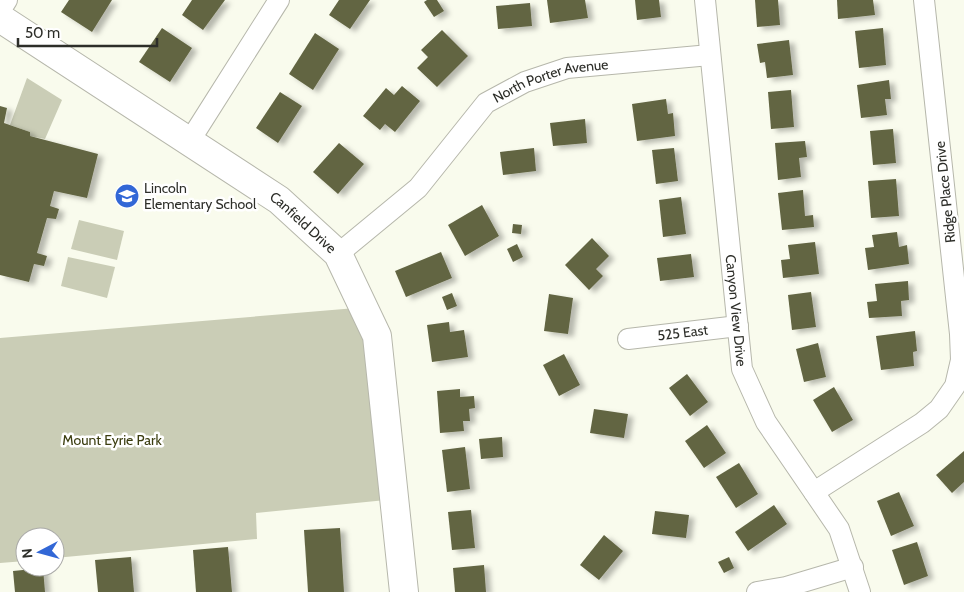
<svg xmlns="http://www.w3.org/2000/svg" width="964" height="592" font-family="Cabin,sans-serif">
  <defs>
    <filter id="shadow"><feDropShadow dx="5.5" dy="3" stdDeviation="2.5" flood-color="#0004"/></filter>
  </defs>
  <rect width="100%" height="100%" fill="#f9fbed"/>
  <!-- green -->
  <g fill="#cacdb6">
    <polygon points="27,78 62,100 45,139 30,136 30,132 10,125"/>
    <polygon points="79,220 124,231 117,260 71,249"/>
    <polygon points="68,257 115,267 107,298 61,286"/>
    <polygon points="356,308 369,340 386,500 256,513 257,539 55,558 55,537 25,537 25,561 0,563 0,338"/>
  </g>
  <!-- building -->
  <g fill="#626543" filter="url(#shadow)">
    <polygon points="69,0 112,0 92,32 61,12"/>
    <polygon points="192,0 225,0 203,30 182,15"/>
    <polygon points="339,0 370,0 350,29 329,15"/>
    <polygon points="427,0 437,0 444,11 434,17 424,2"/>
    <polygon points="547,0 585,0 588,18 550,23"/>
    <polygon points="635,0 659,0 661,17 637,20"/>
    <polygon points="755,0 778,0 780,25 757,27"/>
    <polygon points="837,0 873,0 875,15 838,19"/>
    <polygon points="530,3 532,26 498,29 496,6"/>
    <polygon points="162,28 192,48 170,82 139,62"/>
    <polygon points="883,28 886,65 859,68 855,31"/>
    <polygon points="442,30 468,56 437,87 417,68 428,57 421,50"/>
    <polygon points="315,33 339,49 313,90 289,74"/>
    <polygon points="789,40 793,75 767,78 765,62 760,63 757,44"/>
    <polygon points="889,80 891,99 885,99 887,115 861,118 857,85"/>
    <polygon points="402,86 420,101 395,132 385,124 380,130 363,116 386,88 394,95"/>
    <polygon points="791,90 794,127 771,129 768,92"/>
    <polygon points="280,92 302,106 278,143 256,128"/>
    <polygon points="666,99 668,114 673,113 675,136 637,141 632,104"/>
    <polygon points="0,106 7,108 4,123 30,132 30,136 98,154 87,198 54,191 50,206 59,209 56,219 47,218 37,253 47,256 44,266 34,264 29,282 0,275"/>
    <polygon points="585,119 587,143 553,146 550,123"/>
    <polygon points="893,129 896,163 873,165 870,131"/>
    <polygon points="805,141 807,157 799,158 801,177 778,180 775,143"/>
    <polygon points="339,143 364,164 338,194 313,172"/>
    <polygon points="534,148 536,171 503,175 500,152"/>
    <polygon points="674,148 678,181 656,184 652,150"/>
    <polygon points="896,179 899,216 871,218 868,181"/>
    <polygon points="803,190 805,216 813,215 814,227 782,230 778,193"/>
    <polygon points="681,197 686,234 663,237 659,200"/>
    <polygon points="482,205 499,236 465,256 448,225"/>
    <polygon points="513,224 522,225 521,234 512,233"/>
    <polygon points="897,232 899,247 907,245 909,264 868,270 865,248 874,247 872,235"/>
    <polygon points="592,238 609,256 596,269 603,276 589,290 565,265"/>
    <polygon points="815,242 819,274 783,278 781,260 790,259 788,245"/>
    <polygon points="517,244 523,257 513,262 507,249"/>
    <polygon points="441,252 452,278 406,297 395,271"/>
    <polygon points="691,254 694,277 660,281 657,258"/>
    <polygon points="908,281 909,300 901,301 902,316 869,318 867,302 877,301 875,284"/>
    <polygon points="811,292 816,327 792,330 788,295"/>
    <polygon points="452,293 457,306 447,310 442,297"/>
    <polygon points="549,294 573,298 568,334 544,331"/>
    <polygon points="449,322 450,332 464,330 468,357 432,362 427,325"/>
    <polygon points="915,331 917,351 913,352 914,366 881,370 876,336"/>
    <polygon points="818,343 826,377 804,382 796,349"/>
    <polygon points="564,354 580,385 559,396 543,365"/>
    <polygon points="687,374 708,402 690,416 669,388"/>
    <polygon points="834,387 853,420 832,432 813,400"/>
    <polygon points="460,389 460,397 474,396 475,408 469,409 470,421 463,421 464,431 440,433 437,391"/>
    <polygon points="594,409 628,414 624,438 590,433"/>
    <polygon points="707,425 726,453 704,468 685,441"/>
    <polygon points="502,437 503,457 481,459 479,439"/>
    <polygon points="465,447 470,489 447,492 442,450"/>
    <polygon points="964,451 964,482 952,493 936,475"/>
    <polygon points="739,463 758,494 736,508 716,477"/>
    <polygon points="899,492 914,526 891,536 877,501"/>
    <polygon points="774,505 787,524 748,551 735,532"/>
    <polygon points="471,510 475,548 452,550 448,512"/>
    <polygon points="655,511 689,515 686,538 652,534"/>
    <polygon points="340,528 344,592 308,592 304,530"/>
    <polygon points="604,535 623,551 599,580 580,565"/>
    <polygon points="917,542 928,576 904,585 892,550"/>
    <polygon points="228,547 232,592 196,592 193,550"/>
    <polygon points="131,557 134,592 98,592 95,560"/>
    <polygon points="729,557 734,568 724,573 718,562"/>
    <polygon points="484,565 486,592 455,592 453,568"/>
    <polygon points="43,568 45,592 15,592 13,571"/>
  </g>
  <g fill="none" stroke-linecap="round" stroke-linejoin="round">
    <defs>
      <g id="street">
        <path id="s1" d="M705 0 742 369 766 422 839 529 860 592"/>
        <polyline points="0,11 7,0"/>
        <polyline points="189,142 279,0"/>
        <path id="s2" d="M338 254 418 188 486 103 525 82 567 68 710 55"/>
        <path id="s3" d="M628 339 738 326"/>
        <polyline points="814,492 922,423 939,409 955,386 961,360 960,334 924,0"/>
        <polyline points="757,592 786,587 853,567"/>
      </g>
      <g id="secondary">
        <path id="s4" d="M0 18 279 200 338 254 377 336 404 592"/>
      </g>
    </defs>
    <!-- street casing -->
    <use href="#street" stroke="#b6b7ab" stroke-width="22"/>
    <!-- secondary casing -->
    <use href="#secondary" stroke="#b6b7ab" stroke-width="30"/>
    <!-- street -->
    <use href="#street" stroke="#fff" stroke-width="20"/>
    <!-- secondary -->
    <use href="#secondary" stroke="#fff" stroke-width="28"/>
  </g>
  <!-- icons -->
  <defs>
    <symbol id="school-disc" viewBox="-11 -11 22 22"><circle r="9.5" fill="#3267d6" stroke="#fff"/><path d="M0-5L7-2L0 1L-7-2ZM-4 1L0 2.5L4 1V4Q0 6-4 4Z" fill="#fff"/></symbol>
  </defs>
  <g fill-rule="evenodd">
    <use href="#school-disc" x="113" y="182" width="28" height="28"/>
  </g>
  <g text-anchor="middle" dominant-baseline="central" stroke-width="5" stroke-linejoin="round" paint-order="stroke">
    <!-- street labels -->
    <g font-size="14" fill="#2d2e29" stroke="#fff">
      <text stroke="none"><textPath href="#s2" startOffset="282">North Porter Avenue</textPath></text>
      <text transform="translate(945 192) rotate(-96)">Ridge Place Drive</text>
      <text stroke="none"><textPath href="#s4" startOffset="366">Canfield Drive</textPath></text>
      <text stroke="none"><textPath href="#s1" startOffset="312">Canyon View Drive</textPath></text>
      <text stroke="none"><textPath href="#s3" startOffset="55">525 East</textPath></text>
    </g>
    <!-- poi labels -->
    <g font-size="14" fill="#2d2e29" stroke="#fff" text-anchor="start">
      <text x="144" y="188">Lincoln<tspan x="144" dy="16">Elementary School</tspan></text>
    </g>
    <!-- park labels -->
    <g font-size="14" fill="#3b3d0f" stroke="#fff">
      <text x="112" y="440">Mount Eyrie Park</text>
    </g>
  </g>
  <!-- north arrow -->
  <g transform="translate(40 552) rotate(264)"><circle r="24" fill="#ffffff" stroke="#ababa9"/>
  <path d="M0-4L9 19L0 12L-9 19Z" fill="#3267d6"/>
  <text y="-8" font-size="14" font-weight="bold" text-anchor="middle" fill="#2d2e29">N</text>
  </g>
  <!-- scale -->
  <path d="M18 38v8h139v-8" fill="none" stroke="#2d2e29" stroke-width="2.5"/>
  <text x="25" y="38" font-size="15" fill="#2d2e29" stroke="#ffffff" stroke-width="4" paint-order="stroke">50 m</text>
</svg>
